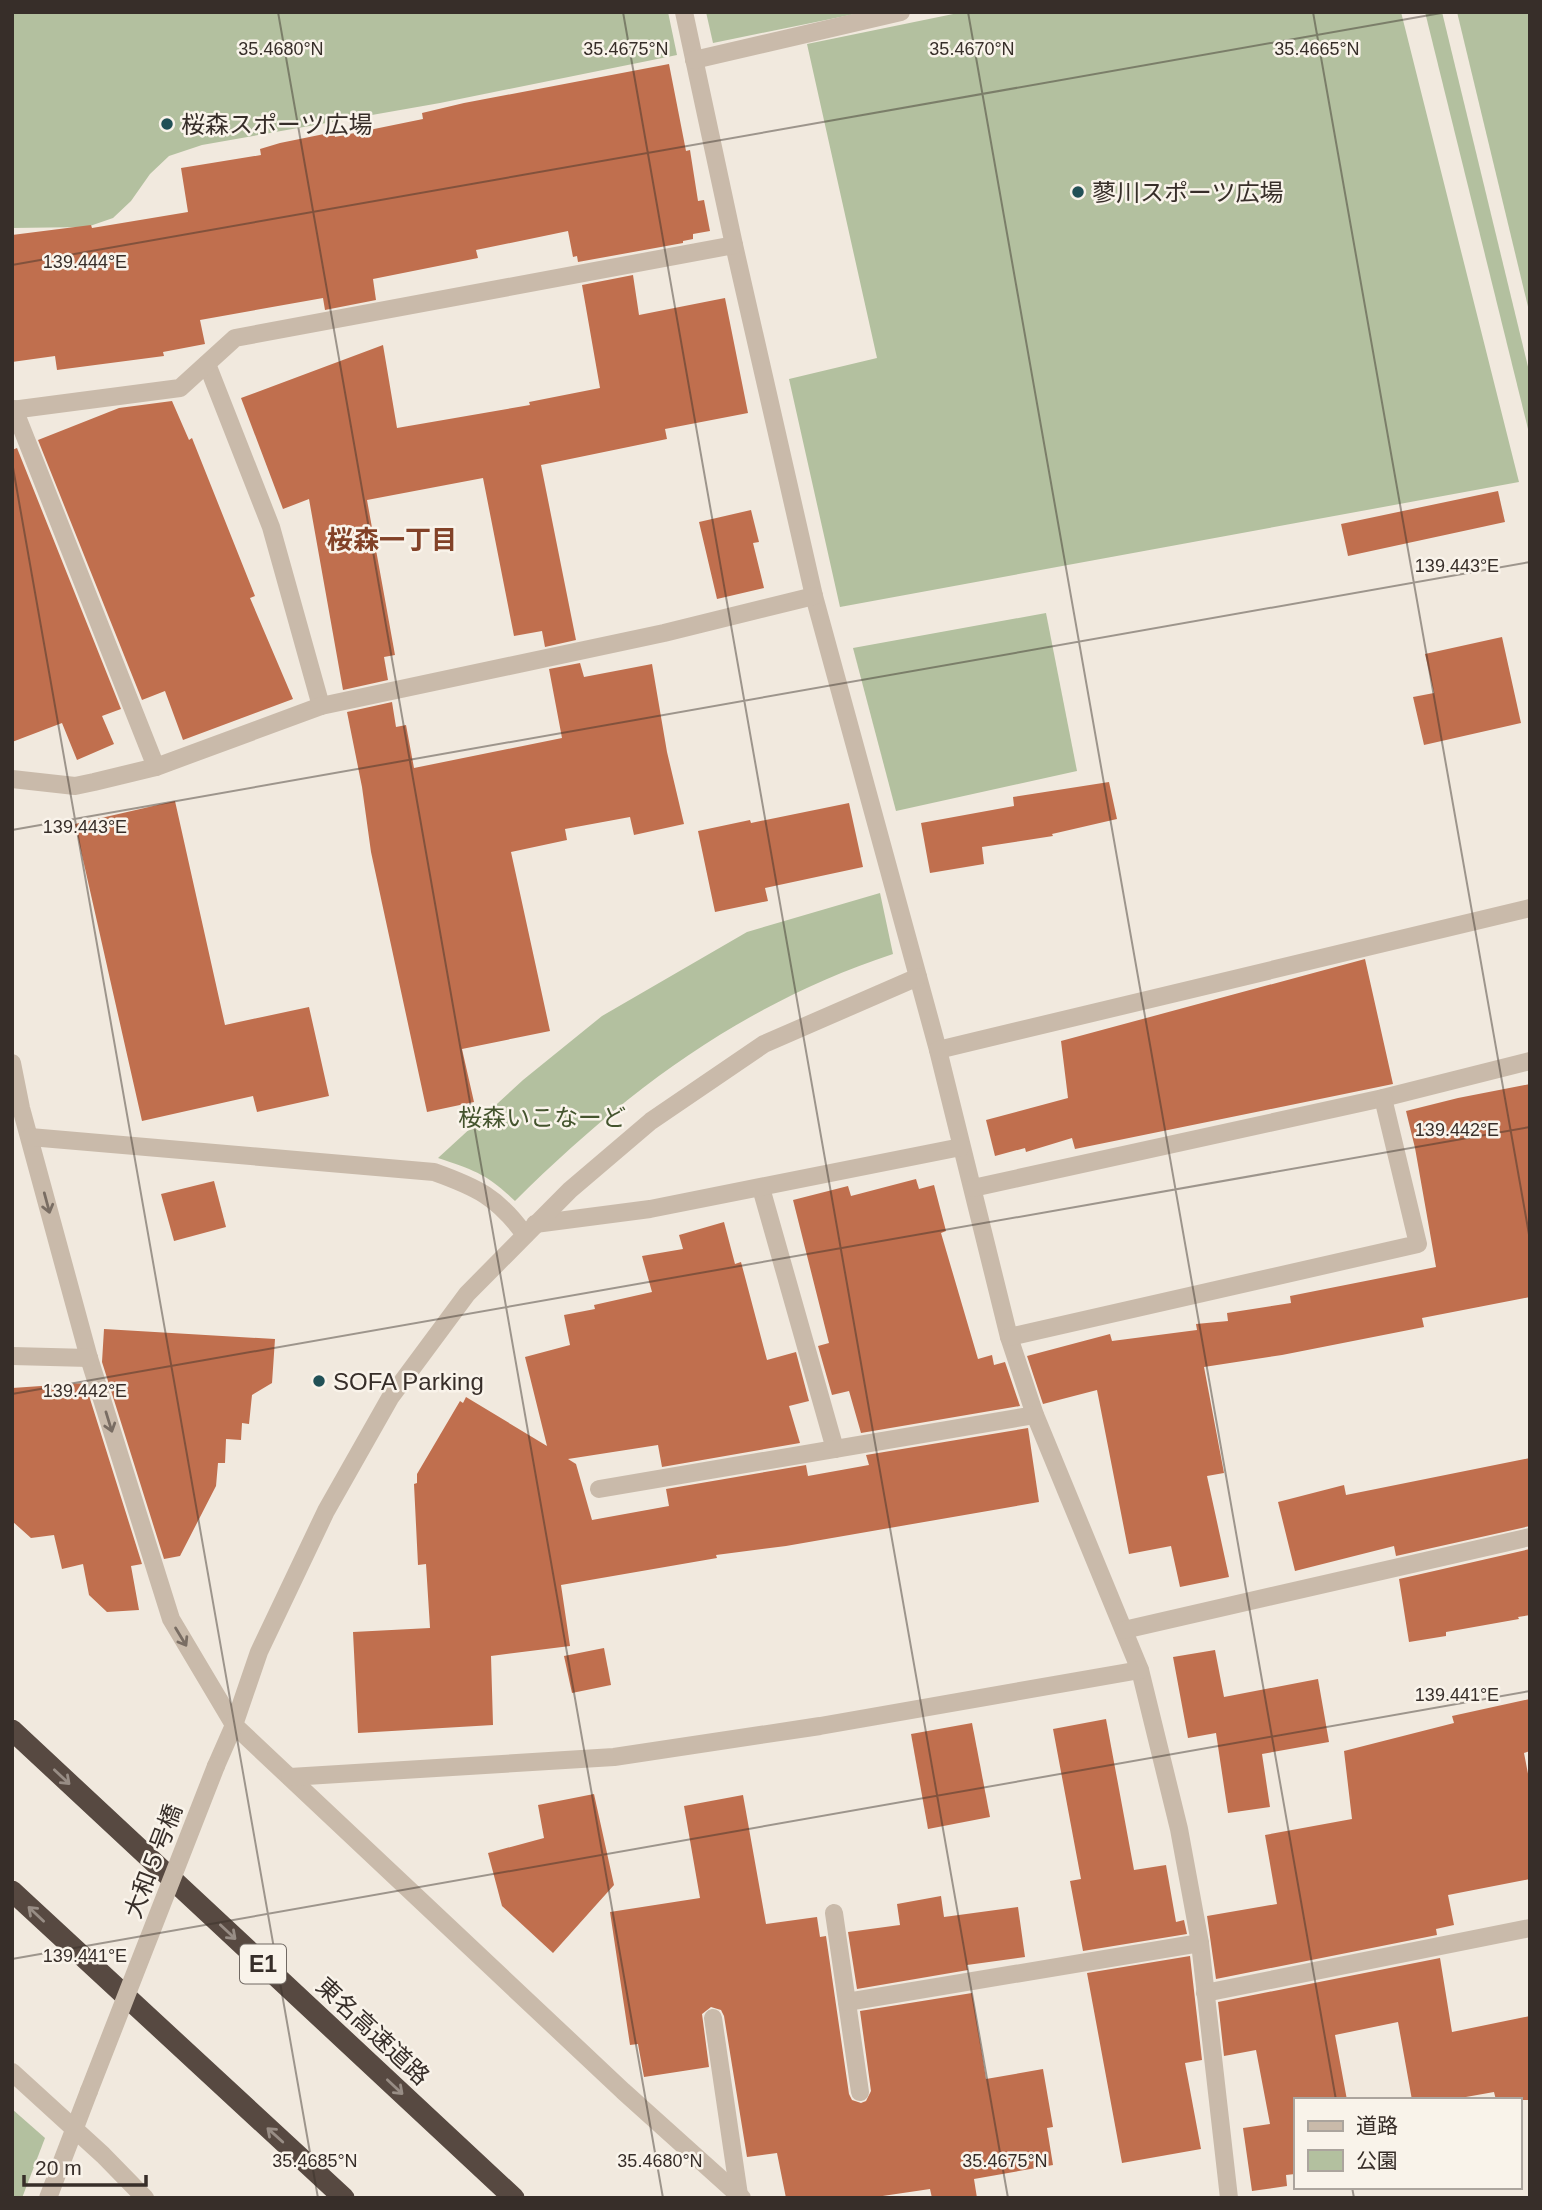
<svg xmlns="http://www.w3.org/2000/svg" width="1542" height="2210" font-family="Helvetica,'Noto Sans JP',sans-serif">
  <rect width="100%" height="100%" fill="#f1e9de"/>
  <!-- green -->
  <g fill="#b3c09f">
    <polygon points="12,12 668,12 677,55 440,103 202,145 169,156 150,174 131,201 113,218 87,227 12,228"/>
    <polygon points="706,12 865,12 713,43"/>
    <polygon points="963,12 1401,12 1519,482 840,607 789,379 877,358 807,44"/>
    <polygon points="1425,12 1442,12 1530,375 1530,437"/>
    <polygon points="1457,12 1530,12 1530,315"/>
    <polygon points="1046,613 1077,771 896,811 853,648"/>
    <path d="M880 893 893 954C742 1004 627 1090 515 1201 487 1174 474 1170 438 1158L523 1080 602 1016 747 932Z"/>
    <polygon points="12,2109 45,2138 22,2198 12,2198"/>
  </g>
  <!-- building -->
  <g fill="#c06f4e">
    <polygon points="669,64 686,151 690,150 698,201 704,200 710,231 693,234 693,239 683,241 683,243 578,262 577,256 573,257 568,231 476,250 478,258 373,279 376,300 325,310 323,298 200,320 205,344 163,352 164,356 57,370 55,356 12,362 12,235 91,225 92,228 188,212 181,168 261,155 260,149 280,143 334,132 335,137 423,119 422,113 464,103"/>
    <polygon points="633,275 639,315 725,298 748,413 665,429 667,439 541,465 576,640 545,647 542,631 514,636 483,478 367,500 395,655 384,657 388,680 343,690 309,499 283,509 241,398 383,345 397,428 530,405 529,402 600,388 582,285"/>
    <polygon points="172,401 189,440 192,438 255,596 250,598 293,699 183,740 165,691 142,700 38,440 119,408"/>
    <polygon points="17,448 121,709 102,716 114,744 77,760 62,723 12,742 12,450"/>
    <polygon points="1498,491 1505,522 1348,556 1341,524"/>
    <polygon points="751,510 759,542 753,543 764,588 717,599 699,522"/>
    <polygon points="1502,637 1521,723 1424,745 1413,697 1434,693 1425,654"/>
    <polygon points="580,663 584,677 652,664 667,752 684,824 634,835 630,817 565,829 567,840 511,852 550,1031 462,1049 474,1102 427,1112 371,852 362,787 347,712 392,702 396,727 406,725 414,768 562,738 549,669"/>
    <polygon points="1109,782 1117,819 1052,834 1053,836 982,847 984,864 930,873 921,823 1014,806 1013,797"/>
    <polygon points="175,801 225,1025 309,1007 329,1096 257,1112 253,1096 142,1121 75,824"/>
    <polygon points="849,803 863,867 765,888 768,901 715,912 698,831 750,820 751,823"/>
    <polygon points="1365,959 1393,1084 1075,1149 1072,1138 1026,1152 1025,1148 995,1156 986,1120 1068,1098 1061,1041"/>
    <polygon points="1530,1084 1530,1297 1422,1318 1424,1327 1282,1355 1204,1367 1224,1473 1207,1476 1229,1577 1180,1587 1171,1546 1129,1554 1097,1390 1043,1404 1027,1356 1110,1334 1112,1341 1197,1330 1196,1324 1228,1321 1227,1313 1291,1303 1290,1296 1436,1267 1415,1148 1406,1111 1458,1098"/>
    <polygon points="916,1179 919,1189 934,1185 946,1231 941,1233 978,1359 992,1355 994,1365 1005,1362 1020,1406 861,1433 849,1391 832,1395 818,1346 829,1343 793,1200 848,1186 851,1196"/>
    <polygon points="214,1181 226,1227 174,1241 161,1194"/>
    <polygon points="724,1222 735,1264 741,1262 767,1360 796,1352 809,1401 789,1406 800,1443 662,1467 658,1445 568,1459 576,1464 592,1520 669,1506 666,1489 806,1465 808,1476 869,1465 866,1455 1028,1428 1039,1502 786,1546 716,1555 717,1558 561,1585 570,1646 491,1656 493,1725 358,1733 353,1632 430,1628 426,1564 418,1565 414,1484 417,1483 417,1474 460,1401 463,1403 466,1397 547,1446 525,1357 570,1345 564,1315 595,1309 594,1305 652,1292 642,1256 683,1249 679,1235"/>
    <polygon points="104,1329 275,1339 272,1383 252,1395 249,1424 242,1423 241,1440 226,1439 225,1463 218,1463 216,1486 180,1556 164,1559 102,1362"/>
    <polygon points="85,1383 142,1564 131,1566 139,1610 107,1612 89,1595 83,1564 62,1569 54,1535 31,1538 12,1521 12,1388"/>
    <polygon points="1530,1458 1530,1526 1396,1556 1394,1546 1295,1571 1278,1502 1344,1485 1346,1495"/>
    <polygon points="1530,1549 1530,1615 1518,1617 1519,1619 1446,1632 1446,1636 1409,1642 1399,1579"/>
    <polygon points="604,1648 611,1685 572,1693 564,1656"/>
    <polygon points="1215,1650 1224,1697 1318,1679 1329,1742 1262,1754 1270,1807 1228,1813 1216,1733 1188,1738 1173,1657"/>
    <polygon points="1530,1699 1530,1751 1524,1753 1530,1784 1530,1879 1448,1895 1454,1925 1436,1929 1437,1935 1216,1979 1207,1916 1277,1904 1265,1835 1352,1819 1344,1751 1454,1723 1452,1716"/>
    <polygon points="1106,1719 1134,1870 1166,1865 1176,1922 1184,1920 1187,1934 1083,1951 1070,1881 1081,1879 1053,1729"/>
    <polygon points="972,1723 990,1817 928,1829 911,1734"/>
    <polygon points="594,1794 614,1885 553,1953 502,1906 488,1853 544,1838 538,1805"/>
    <polygon points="743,1795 766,1924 817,1917 820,1937 826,1936 849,2094 852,2100 861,2103 866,2101 871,2091 860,2011 972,1993 986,2079 1043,2069 1053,2127 1047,2128 1053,2165 974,2179 977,2198 932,2198 930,2189 869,2198 786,2198 777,2153 747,2157 724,2016 721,2010 711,2007 702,2014 709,2067 644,2077 638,2044 630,2045 610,1912 700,1898 684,1806"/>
    <polygon points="941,1896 944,1917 1018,1907 1025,1957 967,1965 968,1970 857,1989 848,1932 900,1925 897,1904"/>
    <polygon points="1190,1956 1202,2060 1185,2063 1201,2149 1122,2163 1087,1973"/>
    <polygon points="1440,1958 1452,2032 1530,2016 1530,2100 1496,2100 1494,2092 1449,2100 1412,2100 1398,2022 1335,2035 1347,2100 1295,2100 1295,2174 1286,2175 1287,2186 1252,2191 1243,2128 1270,2124 1256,2050 1224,2056 1218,2002"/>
  </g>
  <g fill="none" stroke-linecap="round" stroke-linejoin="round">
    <!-- minor -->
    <g stroke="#c9baaa" stroke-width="18">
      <polyline points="684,12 734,245 814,596 938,1050 1009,1337 1035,1415 1140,1670 1179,1829 1200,1943 1229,2198"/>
      <polyline points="694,60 901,12"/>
      <polyline points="207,364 271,527 321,706"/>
      <polyline points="14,409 156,767"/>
      <polyline points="12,410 180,388 235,338 734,245"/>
      <polyline points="12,779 75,786 94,782 156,767 321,706 664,633 814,596"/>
      <polyline points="938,1050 1530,908"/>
      <polyline points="12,1063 21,1108 89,1358 171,1619 234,1725 623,2091 742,2198"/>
      <path d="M30 1137 434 1172C476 1187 498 1197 525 1235"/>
      <polyline points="761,1188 835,1449"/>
      <polyline points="973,1188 1383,1098 1530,1061"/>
      <polyline points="535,1224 650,1209 961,1147"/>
      <polyline points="1009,1337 1418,1244 1383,1098"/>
      <polyline points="12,1356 89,1358"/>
      <polyline points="599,1489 1035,1415"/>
      <polyline points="1124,1630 1530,1537"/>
      <polyline points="216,1766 234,1725 259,1652 326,1511 390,1398 467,1294 570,1190 651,1121 764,1044 918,977"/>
      <polyline points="290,1777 614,1757 820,1726 1140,1670"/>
      <polyline points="834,1913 860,2092"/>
      <polyline points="1205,1993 1530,1928"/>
      <polyline points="847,2002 1200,1943"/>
      <polyline points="713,2018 739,2195"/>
      <polyline points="12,2072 103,2155 145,2198"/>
      <polyline points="48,2198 89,2091"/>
    </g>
    <!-- highway -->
    <g stroke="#574941" stroke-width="21">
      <polyline points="12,1730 514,2198"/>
      <polyline points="12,1891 344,2198"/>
    </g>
    <!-- minor-bridge -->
    <polyline stroke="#c9baaa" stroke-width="18" points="89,2091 216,1766"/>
  </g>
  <!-- one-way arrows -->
  <defs><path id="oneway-shaft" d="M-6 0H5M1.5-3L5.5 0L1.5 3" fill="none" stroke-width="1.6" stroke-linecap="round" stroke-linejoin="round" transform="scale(1.75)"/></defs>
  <g stroke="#796d63">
    <use href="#oneway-shaft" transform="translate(47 1203) rotate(75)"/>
    <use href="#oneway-shaft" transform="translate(109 1422) rotate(73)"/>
    <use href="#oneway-shaft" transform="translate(181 1637) rotate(59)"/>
  </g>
  <g stroke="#988d85">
    <use href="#oneway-shaft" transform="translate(62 1777) rotate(43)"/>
    <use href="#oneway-shaft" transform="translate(36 1914) rotate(-137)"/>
    <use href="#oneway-shaft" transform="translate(228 1932) rotate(43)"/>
    <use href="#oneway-shaft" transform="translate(395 2087) rotate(43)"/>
    <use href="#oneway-shaft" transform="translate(275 2135) rotate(-138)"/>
  </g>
  <!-- ticks -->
  <path fill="none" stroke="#372e29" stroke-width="2" stroke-opacity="0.45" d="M278 12 663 2198M623 12 1008 2198M968 12 1336 2100M1313 12 1530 1240M12 265 1447 12M12 462 318 2198M12 830 1530 562M12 1394 1530 1127M12 1959 1530 1691M1352 2187 1354 2198"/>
  <!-- markers -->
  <g fill="#215056" stroke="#f9f3ea" stroke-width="2.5">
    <circle cx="167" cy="124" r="7"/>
    <circle cx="1078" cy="192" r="7"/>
    <circle cx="319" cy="1381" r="7"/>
  </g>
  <g text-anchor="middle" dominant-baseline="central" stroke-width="5" stroke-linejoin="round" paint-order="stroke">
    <!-- shield labels -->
    <rect fill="#f9f3ea" stroke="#716963" stroke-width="2" x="240" y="1944.5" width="46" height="39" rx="5"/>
    <g font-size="23" font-weight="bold" fill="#372e29">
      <text x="263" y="1964">E1</text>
    </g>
    <!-- poi labels -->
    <g font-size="24" fill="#372e29" stroke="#f9f3ea" text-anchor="start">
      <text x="181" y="124">桜森スポーツ広場</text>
      <text x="1092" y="192">蓼川スポーツ広場</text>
      <text x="333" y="1381">SOFA Parking</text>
    </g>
    <!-- park labels -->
    <g font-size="24" fill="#44542e" stroke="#f9f3ea">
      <text x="542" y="1117">桜森いこなーど</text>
    </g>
    <!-- street labels -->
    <g font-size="24" fill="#372e29" stroke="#f9f3ea">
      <text transform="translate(153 1861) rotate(-69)">大和５号橋</text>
      <text transform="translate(373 2031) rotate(43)">東名高速道路</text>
    </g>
    <!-- neighbourhood labels -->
    <g font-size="26" font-weight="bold" fill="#824127" stroke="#f9f3ea">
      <text x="392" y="540">桜森一丁目</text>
    </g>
  </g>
  <g font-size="18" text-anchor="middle" fill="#372e29" stroke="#f9f3ea" stroke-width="5" stroke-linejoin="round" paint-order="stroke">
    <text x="281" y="55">35.4680°N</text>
    <text x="626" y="55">35.4675°N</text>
    <text x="972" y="55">35.4670°N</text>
    <text x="1317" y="55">35.4665°N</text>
    <text x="85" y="268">139.444°E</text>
    <text x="1457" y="572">139.443°E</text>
    <text x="85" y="833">139.443°E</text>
    <text x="1457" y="1136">139.442°E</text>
    <text x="85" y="1397">139.442°E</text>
    <text x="1457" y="1701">139.441°E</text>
    <text x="85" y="1962">139.441°E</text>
    <text x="315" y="2167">35.4685°N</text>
    <text x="660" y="2167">35.4680°N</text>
    <text x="1005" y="2167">35.4675°N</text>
  </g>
  <!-- border -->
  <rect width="1542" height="2210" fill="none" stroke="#372e29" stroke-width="28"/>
  <!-- legend -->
  <rect x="1294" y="2098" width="228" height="91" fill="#f9f3ea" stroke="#aba49d" stroke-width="2"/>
  <rect x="1308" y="2121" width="35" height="10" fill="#c9baaa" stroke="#aba49d" stroke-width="2"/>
  <text x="1356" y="2133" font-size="21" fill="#372e29">道路</text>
  <rect x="1308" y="2150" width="35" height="21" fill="#b3c09f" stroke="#aba49d" stroke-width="2"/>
  <text x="1356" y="2168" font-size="21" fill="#372e29">公園</text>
  <!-- scale -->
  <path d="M24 2175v10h122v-10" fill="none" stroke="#372e29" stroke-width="3.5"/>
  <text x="35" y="2175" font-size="21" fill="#372e29" stroke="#f9f3ea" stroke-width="5" paint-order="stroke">20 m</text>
</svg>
